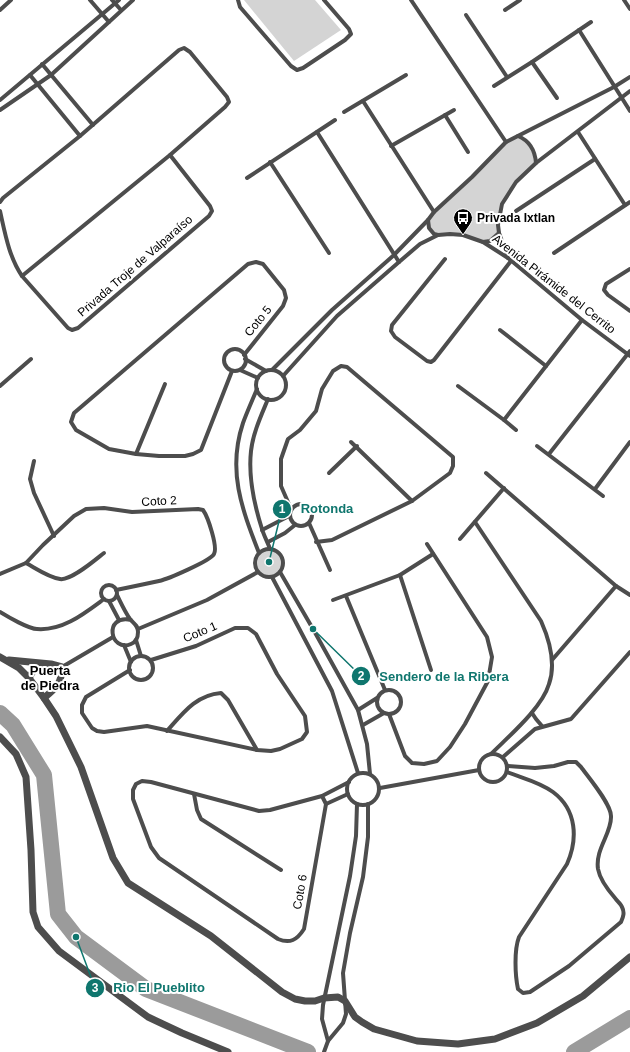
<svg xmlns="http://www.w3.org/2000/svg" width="630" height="1052" font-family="Arial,sans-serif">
  <rect width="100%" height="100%" fill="#fff"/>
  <!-- green -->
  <g fill="#d4d4d4">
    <polygon points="244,0 315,0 341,30 294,61"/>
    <polygon points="518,136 533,148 536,163 516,182 502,204 499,233 495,237 483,242 463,235 438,235 431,232 428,220 506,142"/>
    <circle cx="269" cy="563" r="14"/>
  </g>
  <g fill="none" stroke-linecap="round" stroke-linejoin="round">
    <!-- river -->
    <g stroke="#9b9b9b" stroke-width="16">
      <polyline points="0,713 13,725 44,775 58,914 76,937 146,989 308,1052"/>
      <polyline points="574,1052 630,1018"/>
    </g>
    <!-- minor -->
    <g stroke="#4d4d4d" stroke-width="4">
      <polyline points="90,0 109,22"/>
      <polyline points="112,0 121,10"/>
      <polyline points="238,0 240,7 291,66 297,70 303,68 345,40 351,34 349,29 324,0"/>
      <polyline points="411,0 506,142"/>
      <polyline points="624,0 630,9"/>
      <polyline points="0,10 11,0"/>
      <polyline points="505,10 520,0"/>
      <polyline points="466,15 507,77"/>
      <polyline points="579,30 630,111"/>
      <polyline points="532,62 557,98"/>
      <polyline points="42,64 93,125"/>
      <polyline points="30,75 80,136"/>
      <polyline points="494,86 532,62 591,22"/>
      <polyline points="0,100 119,0"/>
      <polyline points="363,101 434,212"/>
      <polyline points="0,110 51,75 133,0"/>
      <polyline points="344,112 406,75"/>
      <polyline points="445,115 468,152"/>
      <polyline points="317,132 399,262"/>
      <polyline points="578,132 625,205"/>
      <path d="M518 136C530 141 535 150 536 163"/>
      <polyline points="391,146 454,110"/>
      <polyline points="270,162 329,253"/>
      <polyline points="247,178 335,120"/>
      <polyline points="0,202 3,198 80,136 179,50 184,48 190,52 227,97 229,102 225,107 170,155 22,276"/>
      <path d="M0 211C5 233 9 257 22 276L68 328 72 330 78 328 209 216 212 211 210 206 170 155"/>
      <polyline points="516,211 595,159"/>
      <polyline points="428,220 429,228 434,234 438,235"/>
      <polyline points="483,242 490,241 499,233"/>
      <polyline points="554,253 630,202"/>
      <polyline points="508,258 499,233 498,225 502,204 516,182 536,163 630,91"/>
      <polyline points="445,259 392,325 391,331 395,337 427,361 431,362 434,360 511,261"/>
      <polyline points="630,269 606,284 604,290 608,295 630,311"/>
      <polyline points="500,330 546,366"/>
      <circle cx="235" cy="360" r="11"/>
      <polyline points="245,359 266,371"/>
      <polyline points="240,370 258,378"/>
      <polyline points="272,370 332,310 394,255 428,220 434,212 472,177 506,142 614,87 630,77"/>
      <circle cx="271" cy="385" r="15"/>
      <polyline points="232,371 201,450 193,454 185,456 159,456 136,454 109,449 76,430 71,422 74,413 248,264 256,262 263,264 284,290 286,298 283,306 244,355"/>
      <polyline points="283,376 337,316 399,262 420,244 438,235 450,234 463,235 483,242 508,258 582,320 630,356"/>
      <polyline points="0,386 31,359"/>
      <polyline points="458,386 504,420 516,430"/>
      <path d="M257 389C252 401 247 412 243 423 227 471 242 509 259 553"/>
      <path d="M268 399C261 416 253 433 251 451 248 478 254 504 262 529 264 536 268 543 270 549"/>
      <polyline points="504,420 582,320"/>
      <polyline points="351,442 412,501"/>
      <polyline points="537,446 603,496"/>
      <polyline points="136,454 165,384"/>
      <polyline points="549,454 630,351"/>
      <polyline points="34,461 30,479 34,493 54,536"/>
      <polyline points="329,473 357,446"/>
      <polyline points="486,473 616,586 630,595"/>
      <polyline points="595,489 630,442"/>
      <circle cx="301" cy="515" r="11"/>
      <polyline points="291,509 281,486 281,459 288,439 300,430 316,411 322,389 333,371 341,366 347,367 453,457 453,466 450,473 412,501 332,540 316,542"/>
      <path d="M475 522 541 621C549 639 556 664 549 684 542 708 509 736 491 754"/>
      <polyline points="309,523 330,570"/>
      <polyline points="262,530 289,516"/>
      <polyline points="460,539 504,488"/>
      <polyline points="268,542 285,533 295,525"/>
      <circle cx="269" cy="563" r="14"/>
      <path d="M26 563C37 569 48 577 60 579 71 581 95 560 104 553"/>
      <polyline points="280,572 313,629 358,710 367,744 370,774"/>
      <path d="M0 574 26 563 43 545 74 516 86 509 104 508 132 512 198 509 203 510C208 517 218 547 214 554 210 561 168 579 159 581 145 584 131 587 116 590"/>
      <polyline points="400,575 431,670"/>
      <polyline points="272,577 332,691 358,773"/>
      <circle cx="109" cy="593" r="8"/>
      <path d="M117 595C121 603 125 612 130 619 134 624 138 625 138 632 138 637 136 642 131 644 110 653 103 614 131 620"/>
      <polyline points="346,596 385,690"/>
      <polyline points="333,600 400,575 433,554"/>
      <polyline points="109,601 119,620"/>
      <path d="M0 612C8 617 29 629 37 629 63 631 85 613 104 599"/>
      <polyline points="138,629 207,600 258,572"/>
      <polyline points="136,640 141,656"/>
      <polyline points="124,645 131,662"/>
      <circle cx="141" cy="668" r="12"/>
      <polyline points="552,660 616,586"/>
      <polyline points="62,667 113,637"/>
      <polyline points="130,670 86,697 82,705 82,713 92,728 97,731 104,732 147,726 257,750 271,751 280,749 302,739 307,732 305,716 277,674 256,634 248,628 235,628 196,646 151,660"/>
      <circle cx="389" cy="702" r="12"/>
      <polyline points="358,710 377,698"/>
      <polyline points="532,713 536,719 542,726"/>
      <polyline points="389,714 405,756 412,763 424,764 437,761 450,747 465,724 488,681 492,657 487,637 427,544"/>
      <polyline points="363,725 384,713"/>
      <path d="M167 731C183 713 196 695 221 693L228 700 257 750"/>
      <circle cx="493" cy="768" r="14"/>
      <polyline points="503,757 535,729 571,719 630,652"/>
      <path d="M507 772C522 778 540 782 553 792 577 810 578 839 567 864L519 937C514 950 515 975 518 989L523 993 530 992 569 966 621 922C623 917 625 913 622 907 621 904 617 901 615 898 608 890 600 880 598 869 595 849 612 833 611 816 611 804 589 778 581 767L576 762H568L554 766 535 768 508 766"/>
      <circle cx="363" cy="789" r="16"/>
      <polyline points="380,788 479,770"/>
      <polyline points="194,794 197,810 201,819 281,870"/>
      <path d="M322 796 326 804 304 929C297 940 290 944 278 939L159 858 151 847 133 799V790L136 784 142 781 151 782 259 811 270 810 322 796 349 782"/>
      <polyline points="326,804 348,794"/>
      <polyline points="328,1041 322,1019 323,1005 350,876 356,836 357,804"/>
      <polyline points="324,1052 328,1041 343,1023 346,1014 343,973 350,933 363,877 368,837 368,804"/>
    </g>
    <!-- tertiary -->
    <g stroke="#4d4d4d" stroke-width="7">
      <polyline points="0,657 19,668 29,678 44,698 56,716 81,767 113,858 128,883 211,936 282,992 295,999 305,1001 315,1001 324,998 338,997 345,1001 355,1017 362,1022 374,1029 417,1041 458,1044 495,1039 537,1023 583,996 630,957"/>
      <path d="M9 660 51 664 62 667C62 683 56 688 44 698"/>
      <polyline points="29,678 35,668 40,664"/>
      <polyline points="0,737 16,754 26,777 31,850 33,912 38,927 59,951 148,1017 182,1033 228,1052"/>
    </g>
  </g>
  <!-- icons -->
  <defs>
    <symbol id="bus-pin" viewBox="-11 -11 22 30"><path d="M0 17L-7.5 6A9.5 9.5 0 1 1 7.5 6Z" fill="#000" stroke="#fff"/><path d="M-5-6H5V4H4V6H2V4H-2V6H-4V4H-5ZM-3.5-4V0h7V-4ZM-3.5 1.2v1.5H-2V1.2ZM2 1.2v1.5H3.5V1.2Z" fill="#fff"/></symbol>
  </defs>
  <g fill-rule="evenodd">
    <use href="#bus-pin" x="452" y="207" width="22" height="30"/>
  </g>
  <g text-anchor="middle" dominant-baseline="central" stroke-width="4" stroke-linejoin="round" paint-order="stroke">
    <!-- poi labels -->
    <g font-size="12" font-weight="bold" fill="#000" stroke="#fff" text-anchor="start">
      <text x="477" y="218">Privada Ixtlan</text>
    </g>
    <!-- street labels -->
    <g font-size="12" fill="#000" stroke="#fff">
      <text transform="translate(135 266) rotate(-41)">Privada Troje de Valparaíso</text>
      <text transform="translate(554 284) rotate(38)">Avenida Pirámide del Cerrito</text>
      <text transform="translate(258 321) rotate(-51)">Coto 5</text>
      <text transform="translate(159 501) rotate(-3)">Coto 2</text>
      <text transform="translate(200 632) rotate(-23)">Coto 1</text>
      <text transform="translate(300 892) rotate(-80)">Coto 6</text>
    </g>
    <!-- neighbourhood labels -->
    <g font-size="13" font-weight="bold" fill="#000" stroke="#fff">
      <text x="50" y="670">Puerta<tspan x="50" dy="15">de Piedra</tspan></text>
    </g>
  </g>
  <!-- callouts -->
  <path fill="none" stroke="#0f766e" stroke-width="1.5" d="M269 562L282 509M313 629L361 676M76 937L95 988"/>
  <g fill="#0f766e" stroke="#fff" stroke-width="1.5">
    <circle cx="269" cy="562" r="4"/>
    <circle cx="313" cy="629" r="4"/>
    <circle cx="76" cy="937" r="4"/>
    <circle cx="282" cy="509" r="10"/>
    <circle cx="361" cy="676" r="10"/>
    <circle cx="95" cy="988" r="10"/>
  </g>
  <g font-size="12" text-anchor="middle" font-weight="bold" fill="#fff">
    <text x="282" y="513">1</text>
    <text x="361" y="680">2</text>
    <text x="95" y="992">3</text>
  </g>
  <g font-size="13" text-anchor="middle" font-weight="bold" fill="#0f766e" stroke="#fff" stroke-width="4" stroke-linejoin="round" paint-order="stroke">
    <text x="327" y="513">Rotonda</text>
    <text x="444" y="681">Sendero de la Ribera</text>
    <text x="159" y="992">Rio El Pueblito</text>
  </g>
</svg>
